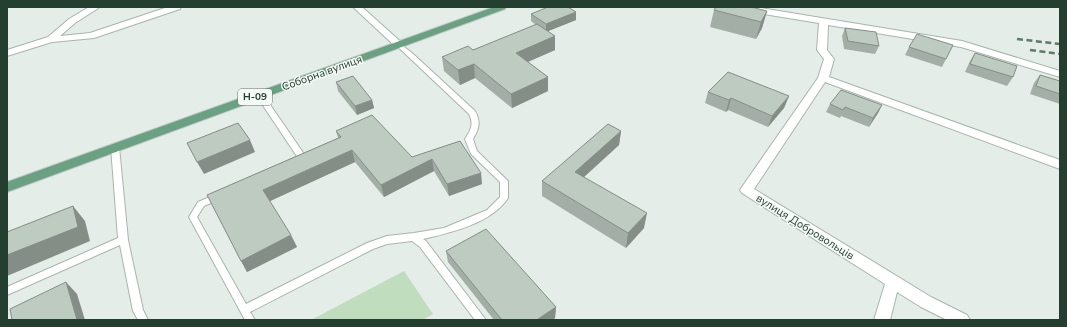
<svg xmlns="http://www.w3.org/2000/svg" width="1067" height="327" font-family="'Nunito Sans',sans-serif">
  <rect width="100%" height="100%" fill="#e4ede7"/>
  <!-- green -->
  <polygon fill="#c0ddbe" points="404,271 433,314 423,320 311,320"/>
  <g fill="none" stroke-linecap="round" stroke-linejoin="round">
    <defs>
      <g id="service">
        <path d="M399 43 412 53 475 111C481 122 479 129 473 139L477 151 508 181V198C492 223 450 233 423 239L426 241 486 320H475L420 247 412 241 387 244 373 249 250 312 255 320H245L189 217 198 202 219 193 222 194 223 196 222 198 204 206 197 217 246 304 367 243 387 236 414 233 444 228 487 210 500 197V182L471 154 465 139C471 130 474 124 469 114L397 46 396 45Z"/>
        <polygon points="258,93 262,93 306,157 307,159 306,161 300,161 256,95"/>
        <polygon points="115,144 119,147 128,240 143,310 148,320 138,320 133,311 120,245 7,295 7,287 118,238 111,147"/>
      </g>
      <g id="minor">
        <polygon points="89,7 100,7 75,23 60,36 90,33 168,7 181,7 180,9 94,38 52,42 7,56 7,50 48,37 69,19"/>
        <polygon points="353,7 362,7 402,43 404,45 402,47 396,47"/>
        <polygon points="735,7 755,7 962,41 1060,71 1060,77 961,47 828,25 827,50 834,59 829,77 1060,160 1060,169 825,82 754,189 931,297 967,315 970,320 947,320 921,307 897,292 890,320 874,320 885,284 742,193 740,190 742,187 818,78 824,59 817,50 819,23 739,10"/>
      </g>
      <polygon id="primary" points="494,7 506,7 505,9 7,192 7,182"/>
    </defs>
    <!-- service casing -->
    <use href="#service" stroke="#a7b5ac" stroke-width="2"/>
    <!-- minor casing -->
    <use href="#minor" stroke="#a7b5ac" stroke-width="2"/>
    <!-- primary casing -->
    <use href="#primary" stroke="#c2c9c5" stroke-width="2"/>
    <!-- service -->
    <use href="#service" fill="#fff" fill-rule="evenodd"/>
    <!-- minor -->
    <use href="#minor" fill="#fff" fill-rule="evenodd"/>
    <!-- primary -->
    <use href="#primary" fill="#6aa182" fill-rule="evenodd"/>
    <!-- rail -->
    <g stroke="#5f7a6a" stroke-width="2.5" stroke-dasharray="6 3.5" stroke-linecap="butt">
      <polyline points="1017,39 1060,44"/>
      <polyline points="1030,50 1060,54"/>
    </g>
  </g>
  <!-- wall -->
  <g fill="#a3afa6">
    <polygon points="714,10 767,11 762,28 756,39 710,27"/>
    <polygon points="576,12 576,20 548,31 555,36 555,50 528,62 548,77 548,91 512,108 475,78 460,85 444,71 442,57 473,50 536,25 531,21 531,14"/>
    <polygon points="845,28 879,46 875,54 844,49 842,36"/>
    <polygon points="909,47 946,59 942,67 905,55"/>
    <polygon points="975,53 1013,77 1007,86 965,72 970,61"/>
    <polygon points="1040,75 1060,81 1060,104 1030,94 1034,83"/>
    <polygon points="336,82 372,100 374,108 357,115 338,91"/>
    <polygon points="708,92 789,96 784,108 768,127 728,110 726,112 705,103"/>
    <polygon points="830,104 882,105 878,113 869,127 841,116 840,118 826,112"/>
    <polygon points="336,131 412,157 460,141 482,184 449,196 434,171 384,197 355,162 270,201 297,247 247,272 207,195 338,138"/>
    <polygon points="621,131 619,145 584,177 644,228 626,248 542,196 542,181"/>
    <polygon points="446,251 556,307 555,318 553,320 494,320 448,262"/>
  </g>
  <!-- shaded-wall -->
  <g fill="#848e87">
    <polygon points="767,11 762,28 756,39 761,22"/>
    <polygon points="576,12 576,20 546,32 546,24"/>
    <polygon points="555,36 555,50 516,67 516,53"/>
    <polygon points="474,64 475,78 460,85 458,70"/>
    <polygon points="548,77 548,91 512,108 511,94"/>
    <polygon points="789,96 784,108 768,127 772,116"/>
    <polygon points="731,98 728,110 726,112 729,100"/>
    <polygon points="372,100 374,108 357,115 355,106"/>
    <polygon points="882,105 878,113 869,127 873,118"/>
    <polygon points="621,131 619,145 574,186 575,172"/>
    <polygon points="250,140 255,152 204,174 197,162"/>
    <polygon points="352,150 355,162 268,202 263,190"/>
    <polygon points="432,159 434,171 384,197 381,185"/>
    <polygon points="481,173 482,184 449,196 447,184"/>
    <polygon points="73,206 85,221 90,241 7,276 7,255"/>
    <polygon points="647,213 644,228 626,248 628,233"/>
    <polygon points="291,235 297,247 247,272 241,261"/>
    <polygon points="66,282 77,294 85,320 77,320"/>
    <polygon points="556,307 555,318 553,320 538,320 538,319"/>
  </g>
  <!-- building -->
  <g fill="#bdcbc1" stroke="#848e87">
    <polygon points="548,7 568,7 576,12 546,24 531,14"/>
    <polygon points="716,7 751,7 767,11 761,22 714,10"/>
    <polygon points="537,24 555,36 516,53 548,77 511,94 474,64 458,70 442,57 468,46 473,50"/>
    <polygon points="845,28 876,32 879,46 848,41"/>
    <polygon points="917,34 953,45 946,59 909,47"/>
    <polygon points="975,53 1017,66 1013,77 970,64"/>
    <polygon points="728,72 789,96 772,116 731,98 729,100 708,92"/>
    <polygon points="1040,75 1060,81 1060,94 1036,86"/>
    <polygon points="353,76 372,100 355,106 336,82"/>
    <polygon points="841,90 882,105 873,118 845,107 843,110 830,104"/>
    <polygon points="372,115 412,157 460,141 481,173 447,184 432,159 381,185 352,150 263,190 291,235 241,261 207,195 341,137 336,131"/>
    <polygon points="238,123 250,140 197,162 187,143"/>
    <polygon points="608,124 621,131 575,172 647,213 628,233 542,181"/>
    <polygon points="73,206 78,227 7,255 7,232"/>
    <polygon points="486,229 556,307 538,319 539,320 502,320 446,251"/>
    <polygon points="66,282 77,320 12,320 10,309"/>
  </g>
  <g text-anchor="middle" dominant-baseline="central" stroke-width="3" stroke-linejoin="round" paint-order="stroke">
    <!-- shield labels -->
    <rect fill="#f5faf6" stroke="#63776b" stroke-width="1" x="238" y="89" width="34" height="16" rx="3"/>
    <g font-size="10" font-weight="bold" fill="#243f2f">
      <text x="255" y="97">Н-09</text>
    </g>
    <!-- street labels -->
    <g font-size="11" fill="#243f2f" stroke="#f5faf6">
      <text transform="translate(322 73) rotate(-20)">Соборна вулиця</text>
      <text transform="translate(805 227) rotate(32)">вулиця Добровольців</text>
    </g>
  </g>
  <!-- border -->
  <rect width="1067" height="327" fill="none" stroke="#243f2f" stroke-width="16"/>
</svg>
